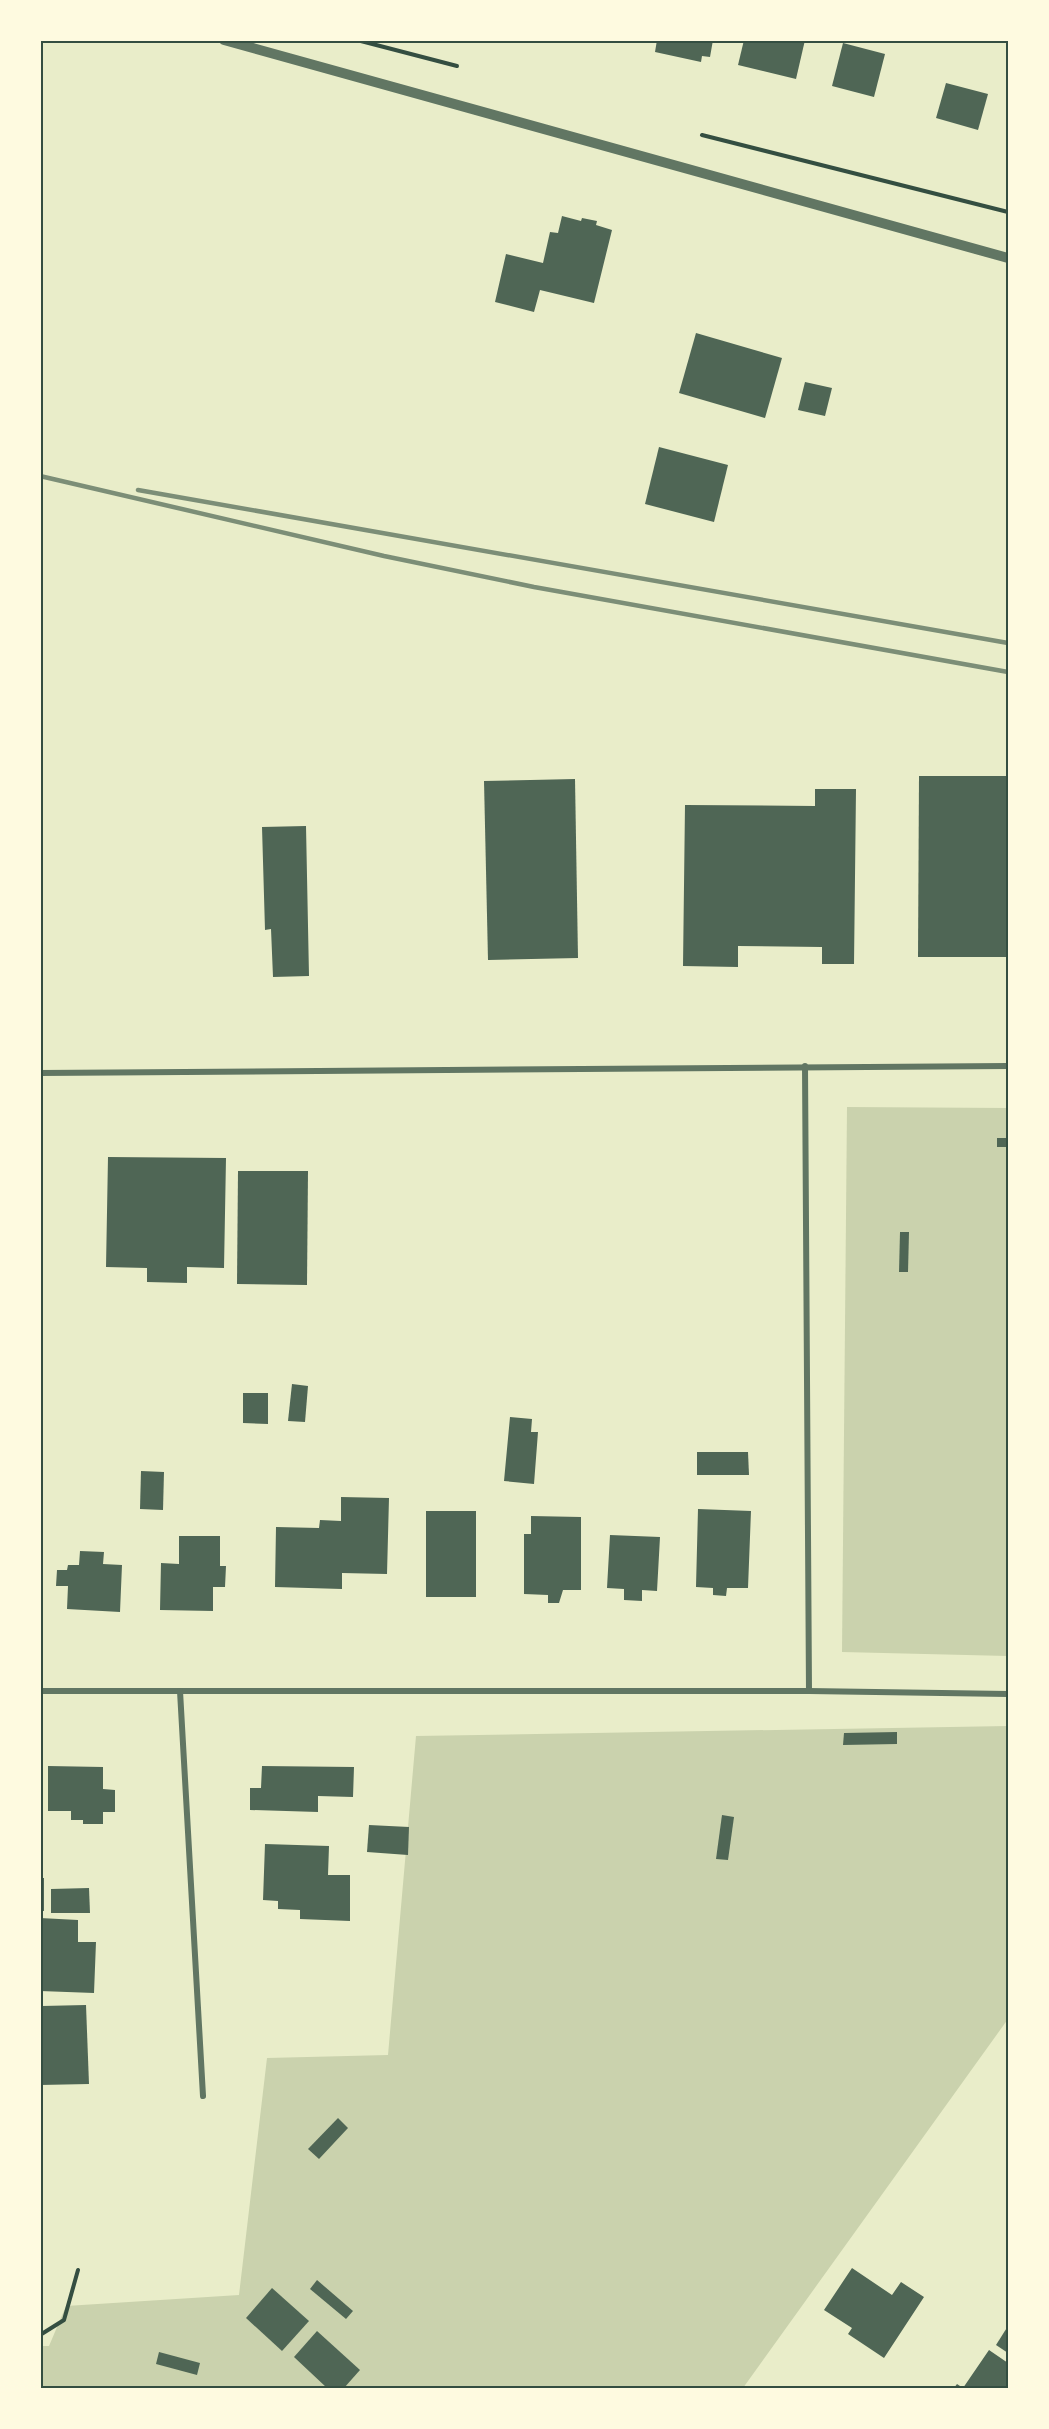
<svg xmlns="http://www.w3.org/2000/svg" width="1049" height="2429" font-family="Lato,sans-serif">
  <rect width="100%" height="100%" fill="#e9edc9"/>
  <!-- green -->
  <g fill="#cad2ad">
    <polygon points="847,1107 1008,1108 1008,1656 842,1652"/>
    <polygon points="1008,1726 1008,2019 743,2388 41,2388 41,2346 49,2346 66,2306 239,2295 267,2058 388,2055 416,1736"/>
  </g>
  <!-- building -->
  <g fill="#4f6655">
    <polygon points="657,40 713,40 710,57 702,56 701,62 655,52"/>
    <polygon points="744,40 805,40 796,79 738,65"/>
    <polygon points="843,43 885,54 874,97 832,86"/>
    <polygon points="946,83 988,94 978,130 936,118"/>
    <polygon points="562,216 581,221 582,218 597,221 596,225 612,230 594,303 540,290 534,312 495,302 506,254 543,263 550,232 558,233"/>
    <polygon points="696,333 782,358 765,418 679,393"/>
    <polygon points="805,382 832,388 825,416 798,410"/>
    <polygon points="659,447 728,465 714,522 645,504"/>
    <polygon points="919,776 1008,776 1008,957 918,957"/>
    <polygon points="575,779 578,958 488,960 484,781"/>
    <polygon points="815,789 856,789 854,964 822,964 822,947 738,946 738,967 683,966 685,805 815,806"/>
    <polygon points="306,826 309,976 273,977 271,929 265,930 262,827"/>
    <rect x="997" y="1138" width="11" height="9"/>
    <polygon points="108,1157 226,1158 224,1268 187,1267 187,1283 147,1282 147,1268 106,1267"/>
    <polygon points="238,1171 308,1171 307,1285 237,1284"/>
    <polygon points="900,1232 909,1232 908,1272 899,1272"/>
    <polygon points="292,1384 308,1386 305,1422 288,1421"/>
    <polygon points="243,1393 268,1393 268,1424 243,1423"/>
    <polygon points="510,1417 532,1419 531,1432 538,1432 534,1484 504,1481"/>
    <polygon points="697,1452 748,1452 749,1475 697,1475"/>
    <polygon points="141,1471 164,1472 163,1510 140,1509"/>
    <polygon points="341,1497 389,1498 387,1574 342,1573 342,1589 275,1587 276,1527 319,1528 320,1520 341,1521"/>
    <polygon points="698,1509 751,1511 748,1588 727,1588 726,1596 713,1595 713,1588 696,1587"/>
    <rect x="426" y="1511" width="50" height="86"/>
    <polygon points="531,1516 581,1517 581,1590 563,1590 559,1603 548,1603 548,1595 524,1594 524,1534 531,1534"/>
    <polygon points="610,1535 660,1537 657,1591 642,1590 642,1601 624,1600 624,1589 607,1588"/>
    <polygon points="179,1536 220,1536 220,1566 226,1566 225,1587 213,1587 213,1611 160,1610 161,1563 179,1564"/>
    <polygon points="80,1551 104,1552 103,1564 122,1565 120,1612 67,1609 68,1586 56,1586 57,1570 67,1570 68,1565 79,1565"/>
    <polygon points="897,1732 897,1744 843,1745 844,1733"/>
    <polygon points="48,1766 103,1767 103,1789 115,1790 115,1812 103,1812 103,1824 83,1824 83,1820 71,1820 71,1811 48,1811"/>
    <polygon points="262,1766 354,1767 353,1797 318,1796 318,1812 250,1810 250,1788 261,1788"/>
    <polygon points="722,1815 734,1817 728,1860 716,1859"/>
    <polygon points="369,1825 409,1827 408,1855 367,1852"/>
    <polygon points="265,1844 329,1846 328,1875 350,1875 350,1921 300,1919 300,1910 278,1909 278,1901 263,1900"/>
    <rect x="40" y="1878" width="4" height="33"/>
    <polygon points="89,1888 90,1913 51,1913 51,1889"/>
    <polygon points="40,1918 78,1920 78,1942 96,1942 94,1993 40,1991"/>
    <polygon points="86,2005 89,2084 40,2085 42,2006"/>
    <polygon points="338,2118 348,2128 319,2159 308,2149"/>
    <polygon points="852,2268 892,2295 901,2282 924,2297 884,2358 848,2334 852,2328 824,2310"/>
    <polygon points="317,2280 353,2311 346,2319 310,2289"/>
    <polygon points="272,2288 309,2321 282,2351 246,2318"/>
    <polygon points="1008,2326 1008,2353 996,2345"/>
    <polygon points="317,2331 360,2370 344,2388 327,2388 294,2357"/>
    <polygon points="989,2350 1008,2363 1008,2388 954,2388 957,2384 963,2388"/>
    <polygon points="159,2352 200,2363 197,2375 156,2364"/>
  </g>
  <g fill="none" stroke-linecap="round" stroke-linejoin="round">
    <!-- path -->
    <g stroke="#344e41" stroke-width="4">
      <polyline points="357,40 457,66"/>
      <polyline points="702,135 1008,212"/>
      <polyline points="40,2335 64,2320 78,2270"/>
    </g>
    <!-- minor -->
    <g stroke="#617663" stroke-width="6">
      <polyline points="805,1066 809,1691"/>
      <polyline points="40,1073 1008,1066"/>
      <polyline points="40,1691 809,1691 1008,1694"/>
      <polyline points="180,1691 203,2096"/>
    </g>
    <!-- tertiary -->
    <polyline stroke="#617663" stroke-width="10" points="224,40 1008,258"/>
    <!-- rail -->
    <g stroke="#7c8e77" stroke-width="4.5">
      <polyline points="40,476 384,556 534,587 1008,672"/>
      <polyline points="138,490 1008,643"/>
    </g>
  </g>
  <!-- border -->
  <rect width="1049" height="2429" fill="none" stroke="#fefae0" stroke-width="84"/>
  <rect x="42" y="42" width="965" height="2345" fill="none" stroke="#344e41" stroke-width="2"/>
</svg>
